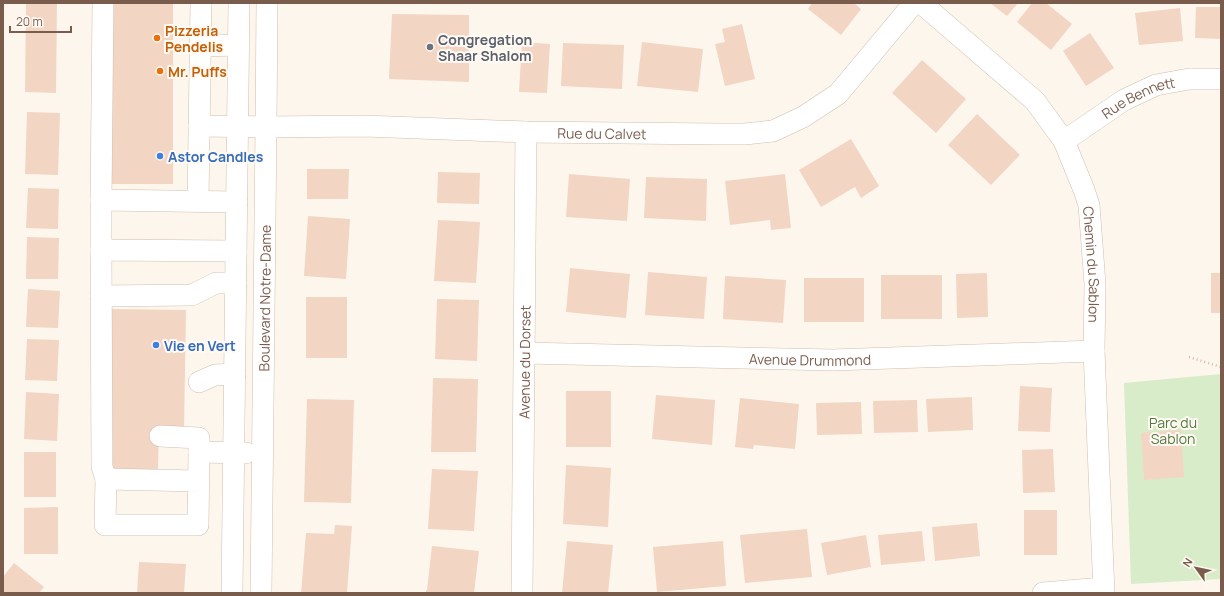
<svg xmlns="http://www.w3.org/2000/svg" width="1224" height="596" font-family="Manrope,sans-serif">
  <rect width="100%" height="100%" fill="#fdf6ec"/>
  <!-- green -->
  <polygon fill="#d8ecc9" points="1221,374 1221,579 1131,584 1124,383"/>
  <!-- building -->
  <g fill="#f3d5c3">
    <polygon points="26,3 57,3 56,93 25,92"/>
    <polygon points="107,3 173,3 173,184 109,184"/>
    <polygon points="812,3 854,3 861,9 841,35 808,9"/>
    <polygon points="990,3 1018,3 1007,16"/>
    <polygon points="1032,3 1046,3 1072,24 1051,50 1017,22"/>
    <polygon points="1196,7 1221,7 1221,39 1195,38"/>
    <polygon points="1180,8 1183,41 1139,45 1135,13"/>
    <polygon points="392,14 469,15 469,82 389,79"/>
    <polygon points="742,24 755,79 725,86 715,44 725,42 722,29"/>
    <polygon points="1090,33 1114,68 1086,86 1063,51"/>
    <polygon points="522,42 550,44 547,93 519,92"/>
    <polygon points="642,42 703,49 698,92 637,86"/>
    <polygon points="563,43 624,45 622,89 561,86"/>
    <polygon points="922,60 966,99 936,133 892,93"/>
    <polygon points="27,112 60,113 58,175 25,174"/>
    <polygon points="977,114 1020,155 991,185 948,145"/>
    <polygon points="851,139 879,186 861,198 855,187 821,207 799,170"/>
    <polygon points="307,169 349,169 348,199 307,199"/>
    <polygon points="438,172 480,173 479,204 437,203"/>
    <polygon points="569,174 630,179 627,221 566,217"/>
    <polygon points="785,174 791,228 771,230 770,220 730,225 725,181"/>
    <polygon points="646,177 707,179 706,221 644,218"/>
    <polygon points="28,188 59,189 58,229 26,228"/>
    <polygon points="308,216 350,219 346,279 304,276"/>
    <polygon points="438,220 480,222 476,283 434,281"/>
    <polygon points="27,237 59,238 58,279 26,279"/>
    <polygon points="570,268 630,274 626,318 566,312"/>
    <polygon points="648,272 707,277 704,319 645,315"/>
    <polygon points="987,273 988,317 957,318 956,274"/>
    <rect x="1211" y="273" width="10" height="40"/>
    <rect x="881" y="275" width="61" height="44"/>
    <polygon points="725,276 786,280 783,323 723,319"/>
    <rect x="804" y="278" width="60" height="44"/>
    <polygon points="28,289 60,291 58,328 26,327"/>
    <rect x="306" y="297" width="41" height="61"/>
    <polygon points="437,299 479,300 477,361 435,359"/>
    <polygon points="110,309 186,310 184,429 159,428 158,470 107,469"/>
    <polygon points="27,339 59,340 57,381 25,380"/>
    <polygon points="433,378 478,379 476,452 431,452"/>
    <polygon points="1020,386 1052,388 1050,432 1018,431"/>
    <rect x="566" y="391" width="45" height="56"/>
    <polygon points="26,392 59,394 57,441 24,439"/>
    <polygon points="656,395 715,400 712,445 652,439"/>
    <polygon points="972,397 973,430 928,432 926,399"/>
    <polygon points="740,398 799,404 795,449 754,445 753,449 735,447"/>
    <polygon points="307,399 354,400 351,503 304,502"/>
    <polygon points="917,400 918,432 874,433 873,401"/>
    <polygon points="861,402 862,434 817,435 816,403"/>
    <polygon points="1181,430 1184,477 1144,480 1141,433"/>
    <polygon points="1053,449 1055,492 1023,493 1022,450"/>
    <rect x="24" y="452" width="32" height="45"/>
    <polygon points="566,465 611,468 608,527 563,524"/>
    <polygon points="432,469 478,471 474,531 428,529"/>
    <polygon points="58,507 58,554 24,554 24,508"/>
    <rect x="1024" y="510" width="33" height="45"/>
    <polygon points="977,523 980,556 935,561 932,527"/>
    <polygon points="335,525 352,526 347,593 301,593 306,533 334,534"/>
    <polygon points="807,529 812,577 745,583 740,535"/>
    <polygon points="922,531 925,561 881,565 878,535"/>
    <polygon points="866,535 871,567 827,575 821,543"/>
    <polygon points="567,541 613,545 608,593 562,593"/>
    <polygon points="723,541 726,586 657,592 653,547"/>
    <polygon points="432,546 479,551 474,593 426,593 426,590 427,590"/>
    <polygon points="139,562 186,564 184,593 137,593"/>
    <polygon points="14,563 44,587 39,593 3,593 3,577"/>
  </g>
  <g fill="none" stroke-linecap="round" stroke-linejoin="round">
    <defs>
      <g id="minor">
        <path id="s1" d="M921 3 1035 101 1064 141 1084 190 1089 205 1095 284 1094 351 1104 593"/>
        <polyline points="200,46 238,45"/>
        <path id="s2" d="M199 126 266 127 365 126 526 132 718 134H745L773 131 803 117 838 94 914 3"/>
        <path id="s3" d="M1064 141 1124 100 1156 85 1189 79H1221"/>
        <polyline points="101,200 103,3"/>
        <polyline points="198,201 201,3"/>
        <polyline points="101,250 101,200 237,202"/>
        <polyline points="101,296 192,295 216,283 236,283"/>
        <path id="s4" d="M525 353 833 360 1094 351"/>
        <polyline points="199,382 215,375 235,374"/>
        <polyline points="160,436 199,438 199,452"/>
        <polyline points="106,479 102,467 101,250 236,251"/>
        <polyline points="198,481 106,479 105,525 198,525 199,452 246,453"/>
        <polyline points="232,593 239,3"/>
        <path id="s5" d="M261 593 266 127 267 3"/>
        <path id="s6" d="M522 593 526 132"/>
        <polyline points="1043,593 1103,588"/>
      </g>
    </defs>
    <!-- minor casing -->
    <use href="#minor" stroke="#d1beb0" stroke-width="22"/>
    <!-- path -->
    <polyline stroke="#d9b8a5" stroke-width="2.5" stroke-dasharray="1 3" stroke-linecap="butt" points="1189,357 1221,367"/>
    <!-- minor -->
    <use href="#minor" stroke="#fff" stroke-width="21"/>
  </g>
  <!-- markers -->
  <g fill="#e8710a" stroke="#fffaf3" stroke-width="1.5">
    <circle cx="157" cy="38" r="4"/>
    <circle cx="160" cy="71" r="4"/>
  </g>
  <circle fill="#6b7280" stroke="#fffaf3" stroke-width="1.5" cx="430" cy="47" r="4"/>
  <g fill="#3f7fe0" stroke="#fffaf3" stroke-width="1.5">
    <circle cx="160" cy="156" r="4"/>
    <circle cx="156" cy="345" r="4"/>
  </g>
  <g text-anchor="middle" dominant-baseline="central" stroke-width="4" stroke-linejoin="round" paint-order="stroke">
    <!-- food labels -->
    <g font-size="14" font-weight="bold" fill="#c56008" stroke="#fffaf3" text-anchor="start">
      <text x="165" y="30">Pizzeria<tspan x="165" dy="16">Pendelis</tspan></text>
      <text x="168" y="71">Mr. Puffs</text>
    </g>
    <!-- worship labels -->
    <g font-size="14" font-weight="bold" fill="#5b616d" stroke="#fffaf3" text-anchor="start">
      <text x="438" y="39">Congregation<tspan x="438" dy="16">Shaar Shalom</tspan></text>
    </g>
    <!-- street labels -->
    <g font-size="14" fill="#7a5c4d" stroke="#fffaf3">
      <text stroke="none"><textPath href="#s3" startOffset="87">Rue Bennett</textPath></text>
      <text stroke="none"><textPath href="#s2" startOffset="403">Rue du Calvet</textPath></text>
      <text stroke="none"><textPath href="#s1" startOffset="328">Chemin du Sablon</textPath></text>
      <text stroke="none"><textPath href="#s5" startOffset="295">Boulevard Notre-Dame</textPath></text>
      <text stroke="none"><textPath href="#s4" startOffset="285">Avenue Drummond</textPath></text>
      <text stroke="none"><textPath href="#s6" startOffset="231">Avenue du Dorset</textPath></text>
    </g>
    <!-- shop labels -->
    <g font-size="14" font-weight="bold" fill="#366cbe" stroke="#fffaf3" text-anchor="start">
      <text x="168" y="156">Astor Candles</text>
      <text x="164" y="345">Vie en Vert</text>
    </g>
    <!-- park labels -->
    <g font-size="14" fill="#537a41" stroke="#fffaf3">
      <text x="1173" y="422">Parc du<tspan x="1173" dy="16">Sablon</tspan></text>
    </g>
  </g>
  <!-- border -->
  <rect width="1224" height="596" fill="none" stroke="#7a5c4d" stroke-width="8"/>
  <!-- north arrow -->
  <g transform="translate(1196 568) rotate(303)" stroke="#fffaf3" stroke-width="3" paint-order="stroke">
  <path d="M0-3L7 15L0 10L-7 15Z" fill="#7a5c4d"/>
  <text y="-6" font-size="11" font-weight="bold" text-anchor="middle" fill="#7a5c4d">N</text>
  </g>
  <!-- scale -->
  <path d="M10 26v6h61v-6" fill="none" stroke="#7a5c4d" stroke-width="2"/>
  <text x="16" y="26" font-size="12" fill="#7a5c4d" stroke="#fffaf3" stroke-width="3" paint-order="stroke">20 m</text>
</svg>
